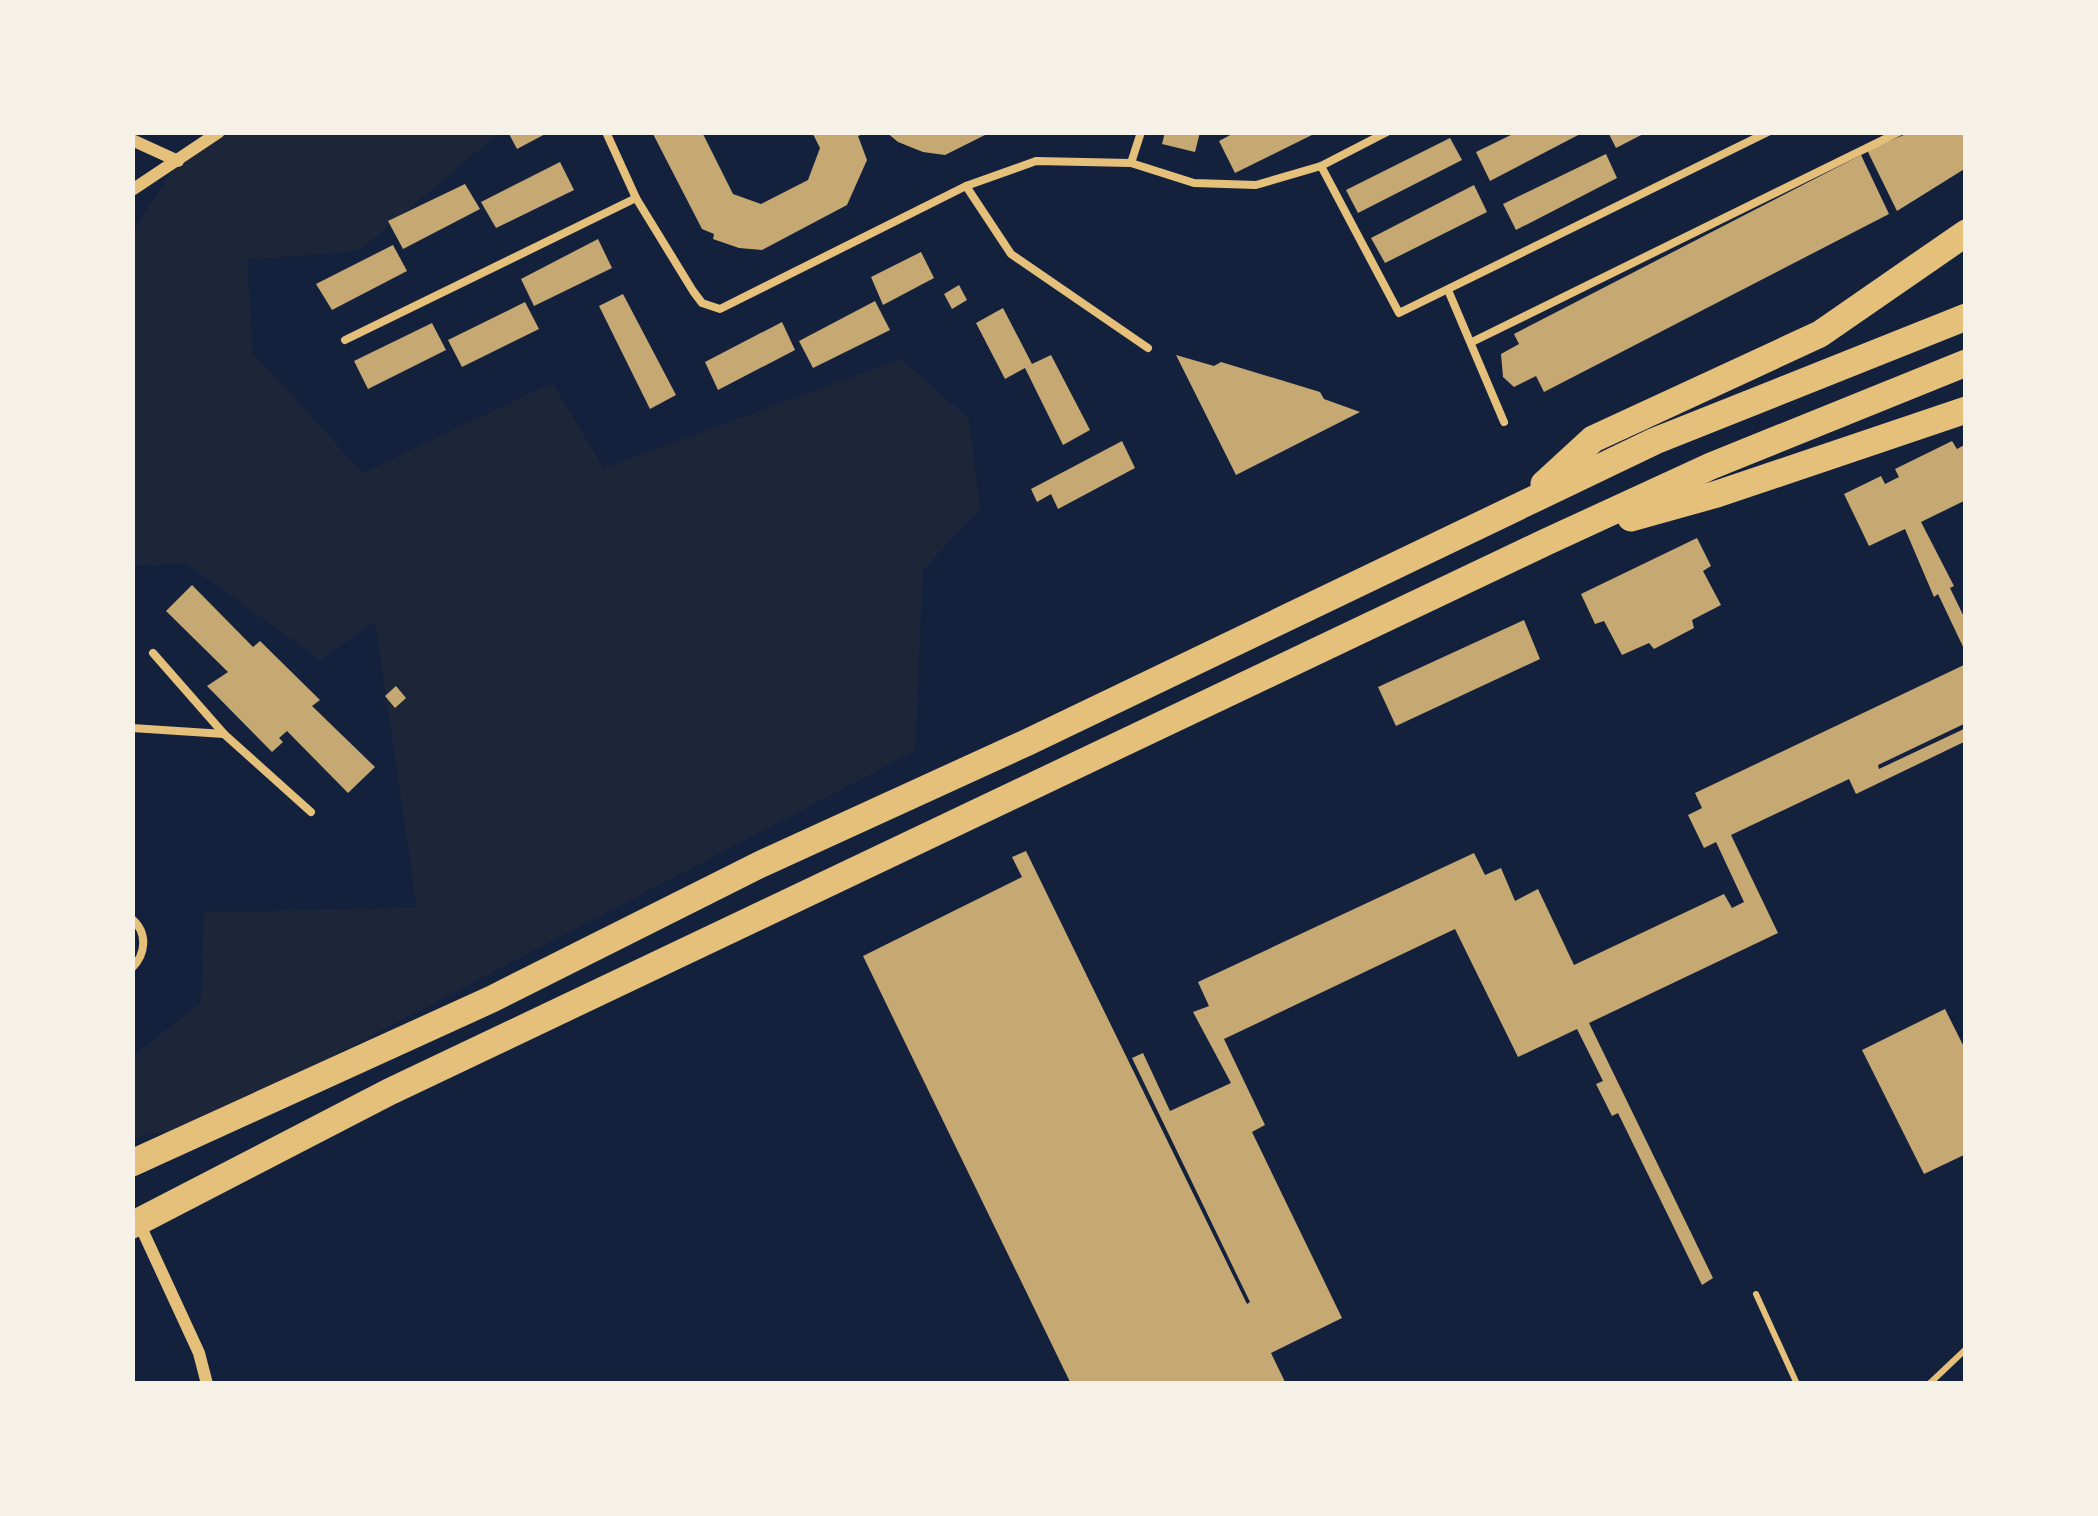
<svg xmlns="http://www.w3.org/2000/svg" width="2098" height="1516" font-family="'PT Sans Narrow',sans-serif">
  <rect width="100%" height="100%" fill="#14213d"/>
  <!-- green -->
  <polygon fill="#1d2539" points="202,132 500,132 359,251 247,260 253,353 363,473 552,383 604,468 901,359 969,419 980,510 923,570 915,751 201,1125 132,1138 132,1056 201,1003 204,913 417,907 375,622 320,660 185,563 132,566 132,234 178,161 194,151"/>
  <!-- building -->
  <g fill="#c6a872">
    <polygon points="508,132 549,132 517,149"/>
    <polygon points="652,132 702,132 733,194 761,204 808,180 820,148 812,132 868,132 858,136 867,160 847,205 762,250 739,248 713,239 714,234 702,229"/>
    <polygon points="886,132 991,132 945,155 923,152 898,142"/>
    <polygon points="1165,132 1200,132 1195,152 1162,144"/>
    <polygon points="1236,132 1318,132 1235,173 1219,141"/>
    <polygon points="1517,132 1584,132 1490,181 1476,152"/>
    <polygon points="1608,132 1647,132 1616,148"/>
    <polygon points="1911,132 1966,132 1966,168 1897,211 1867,150"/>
    <polygon points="1450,138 1462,160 1358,213 1346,190"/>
    <polygon points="1606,154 1617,178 1516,230 1503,204"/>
    <polygon points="1861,155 1889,214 1544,392 1536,376 1514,387 1503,377 1501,354 1519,344 1514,334"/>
    <polygon points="560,162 574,190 496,228 481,202"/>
    <polygon points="465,184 480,209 403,249 388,221"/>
    <polygon points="1474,185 1487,212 1385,263 1371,238"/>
    <polygon points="598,239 612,268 534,306 521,279"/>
    <polygon points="393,245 407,271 332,310 316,284"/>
    <polygon points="921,252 934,278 883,305 871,277"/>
    <polygon points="959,285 967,300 952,309 944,294"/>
    <polygon points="623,294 676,395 650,409 599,306"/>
    <polygon points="875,301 890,330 813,368 799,341"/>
    <polygon points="525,302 539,329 462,367 448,340"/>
    <polygon points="1003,308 1032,364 1051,355 1090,430 1063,445 1025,368 1005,379 976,323"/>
    <polygon points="782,322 795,350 718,390 705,362"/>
    <polygon points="432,323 446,350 368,389 354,361"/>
    <polygon points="1176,355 1214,366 1221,362 1320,392 1324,399 1360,412 1236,475"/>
    <polygon points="1122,441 1135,468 1058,509 1051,494 1037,502 1031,489"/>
    <polygon points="1952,441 1957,449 1966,444 1966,500 1921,522 1954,586 1950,588 1966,621 1966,653 1938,594 1934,597 1905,529 1869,546 1844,494 1881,476 1885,484 1899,477 1895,469"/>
    <polygon points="1697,538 1711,566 1703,571 1721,605 1692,620 1694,628 1654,649 1649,643 1622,655 1604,621 1595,624 1581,594"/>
    <polygon points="192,585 253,647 260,641 320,700 312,706 375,767 348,793 287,731 279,738 283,742 272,752 207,686 228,672 166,611"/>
    <polygon points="1524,620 1540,659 1396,726 1378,687"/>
    <polygon points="1966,664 1966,723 1878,765 1879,769 1966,728 1966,741 1856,794 1849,779 1731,835 1778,933 1589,1023 1713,1278 1702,1285 1618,1113 1612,1116 1596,1084 1603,1081 1577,1029 1518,1057 1455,929 1224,1039 1265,1125 1252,1132 1342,1318 1271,1353 1286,1384 1071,1384 863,956 1022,877 1012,857 1026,851 1247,1304 1250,1302 1132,1058 1143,1053 1170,1111 1231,1083 1193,1012 1209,1006 1198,982 1474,853 1485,875 1501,868 1515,901 1538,889 1574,965 1724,894 1732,908 1744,902 1716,842 1704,848 1688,815 1702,808 1695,793"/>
    <polygon points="396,686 406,698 395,708 385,696"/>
    <polygon points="1945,1009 1966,1051 1966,1154 1924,1174 1862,1050"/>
  </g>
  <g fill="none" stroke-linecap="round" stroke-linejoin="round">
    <!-- path -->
    <g stroke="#e5c07b" stroke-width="6">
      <polyline points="1756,1294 1797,1384"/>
      <polyline points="1929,1384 1966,1349"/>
    </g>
    <!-- service -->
    <g stroke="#e5c07b" stroke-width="8">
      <polyline points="606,132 636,198 693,291 702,303 720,309 966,186 1036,161 1131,163 1194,183 1256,185 1321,166 1387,132"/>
      <polyline points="1131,163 1141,132"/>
      <polyline points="1321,166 1399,313 1768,132"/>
      <polyline points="966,186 1011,254 1148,348"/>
      <polyline points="1448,290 1504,422"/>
      <polyline points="345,340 636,198"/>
      <polyline points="1472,342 1899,132"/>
      <polyline points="153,653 224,734 311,812"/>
      <polyline points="132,728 224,734"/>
      <path d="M132 919C148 933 146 954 132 968"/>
    </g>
    <!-- minor -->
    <g stroke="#e5c07b" stroke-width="12">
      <polyline points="132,140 178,161"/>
      <polyline points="132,190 219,132"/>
      <polyline points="139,1223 199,1353 207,1384"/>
    </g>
    <!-- trunk -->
    <g stroke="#e5c07b" stroke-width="27">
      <polyline points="1544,484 1593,439 1820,334 1966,233"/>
      <polyline points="1631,518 1717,494 1966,410"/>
      <polyline points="132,1163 492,999 759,865 1028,742 1655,441 1966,317"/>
      <polyline points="132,1225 389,1092 1546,542 1711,466 1966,363"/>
    </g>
  </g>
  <!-- border -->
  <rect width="2098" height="1516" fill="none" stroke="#f6f1e7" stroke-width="270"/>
</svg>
